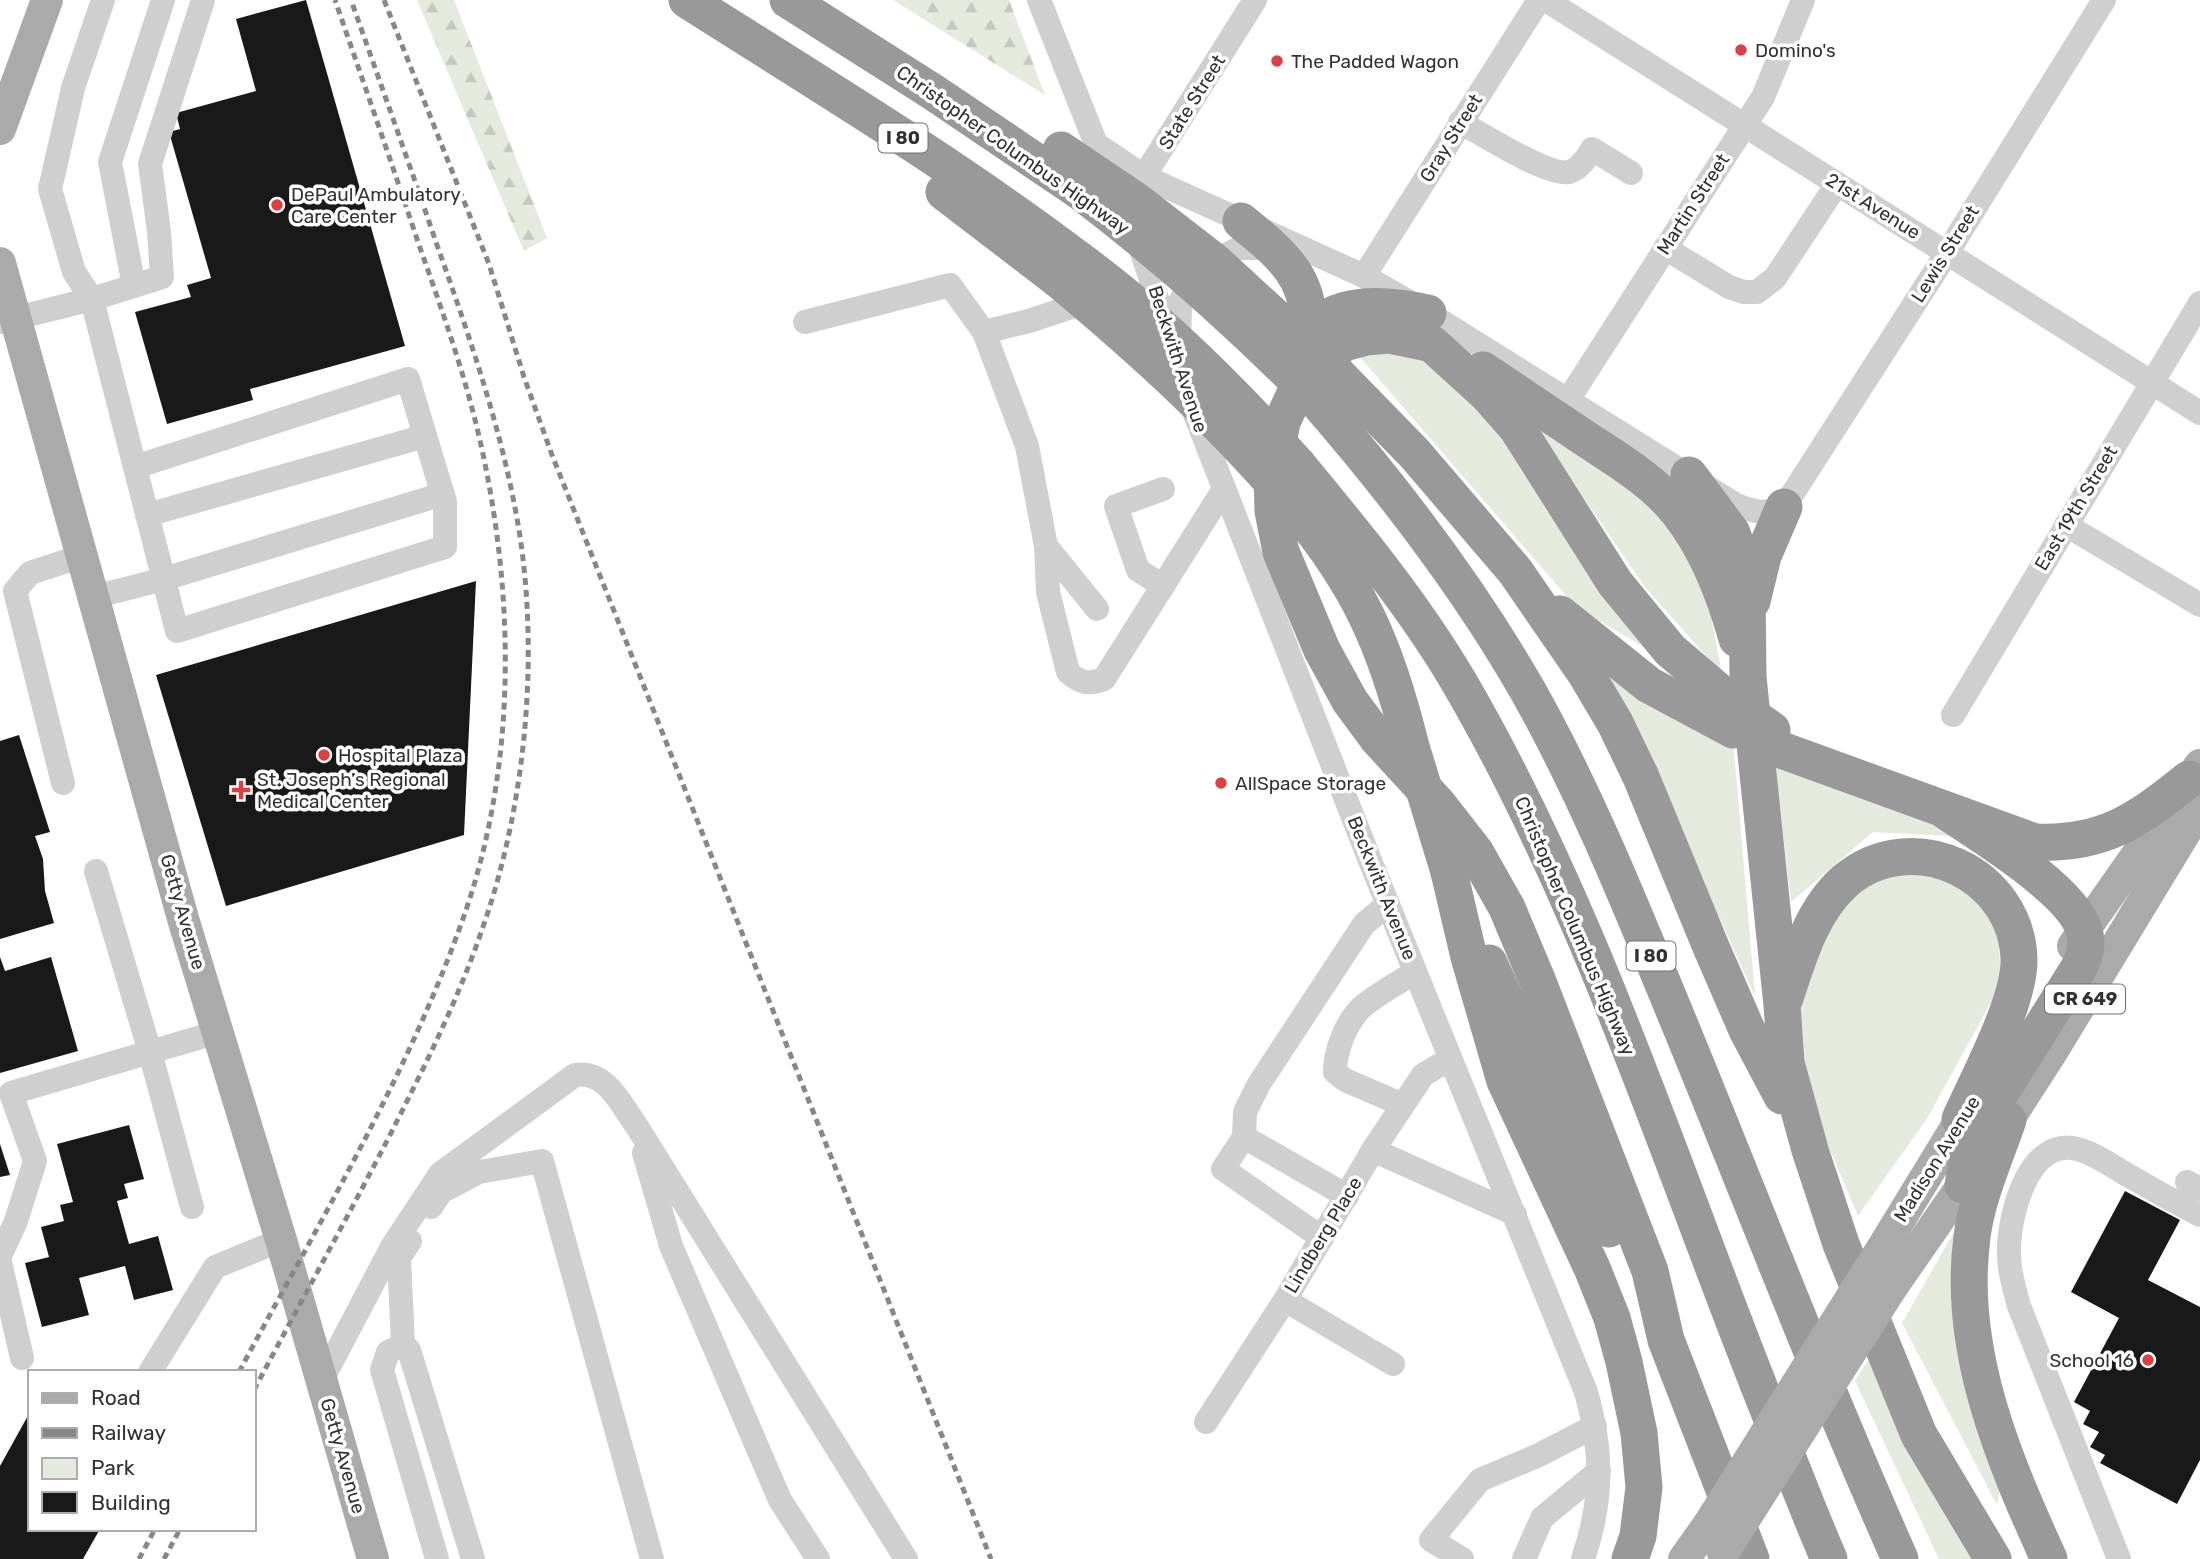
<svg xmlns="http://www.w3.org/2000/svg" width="2200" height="1559" font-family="Rubik,sans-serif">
  <defs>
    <pattern id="forest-firs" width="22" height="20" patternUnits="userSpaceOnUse" patternTransform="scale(1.75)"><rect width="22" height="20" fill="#e4eade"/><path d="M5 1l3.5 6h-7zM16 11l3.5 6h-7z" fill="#c4c9bf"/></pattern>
  </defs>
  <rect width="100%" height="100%" fill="#fff"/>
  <!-- green -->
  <g fill="#e4eade">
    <polygon points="1352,348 1425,349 1501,426 1671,663 1576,607"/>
    <polygon points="1517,402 1668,509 1703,572 1722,674 1645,587"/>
    <polygon points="1601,658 1733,739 1755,996"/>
    <polygon points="1775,764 1947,822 1949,836 1873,832 1791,902"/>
    <polygon points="1941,867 1997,905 2001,984 1928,1117 1858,1216 1810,1102 1795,1005 1811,951 1864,877"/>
    <polygon points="1954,1232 2000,1490 1997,1505 1902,1323"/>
    <polygon points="1873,1353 1986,1559 1939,1559 1855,1381"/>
  </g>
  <!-- forest -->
  <g fill="url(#forest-firs)">
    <polygon points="417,0 454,0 547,238 524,251"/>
    <polygon points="893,0 1009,0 1045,95"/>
  </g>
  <!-- building -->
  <g fill="#191919">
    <polygon points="306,0 405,346 250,389 253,400 167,424 135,312 191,297 187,285 211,278 169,132 180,129 176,113 256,91 236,19"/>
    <polygon points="476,581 464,835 226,906 156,675"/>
    <polygon points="19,735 50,832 35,836 43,859 45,891 54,923 0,939 0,741"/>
    <polygon points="0,957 5,971 51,957 78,1051 0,1073"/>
    <polygon points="129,1125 144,1179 124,1184 128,1198 117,1201 129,1244 158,1236 173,1290 134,1300 125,1266 79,1278 89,1315 42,1327 25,1263 49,1257 41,1227 64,1221 60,1205 73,1202 57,1144"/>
    <polygon points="0,1144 10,1175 0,1177"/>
    <polygon points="2125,1191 2180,1220 2148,1280 2200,1307 2200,1460 2177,1504 2100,1463 2105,1455 2090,1447 2099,1432 2083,1424 2090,1411 2074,1402 2119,1318 2071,1292"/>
    <polygon points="30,1412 30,1529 100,1529 83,1559 0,1559 0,1466"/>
  </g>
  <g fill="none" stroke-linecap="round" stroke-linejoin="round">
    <!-- minor -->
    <g stroke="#cfcfcf" stroke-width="24">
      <polyline points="103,0 73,88 50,189 74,272 92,299 134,286"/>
      <polyline points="163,0 110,162 134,286 162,277 159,232 150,164 203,0"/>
      <path d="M1039 0 1096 144 1145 177 1364 276 1428 313 1736 505C1754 512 1766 515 1784 507L1947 253 2104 0"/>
      <polyline points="1546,0 2200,413"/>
      <path d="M1460 122C1480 133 1549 177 1569 172 1579 169 1587 158 1592 149L1631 173"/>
      <polyline points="1136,189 1255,0"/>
      <polyline points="1137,237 1167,329"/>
      <polyline points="1665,248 1729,287 1744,292 1757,292 1775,278 1837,184"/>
      <polyline points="1364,276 1539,0"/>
      <path d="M1097 302 1077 305 1029 321 984 332 1027 446 1046 546 1048 592 1068 672C1080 683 1089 685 1104 679L1224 489"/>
      <path d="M0 322 92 299C120 410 149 521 177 631L445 547V502L408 379 135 467"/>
      <polyline points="805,322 950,285 984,332"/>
      <polyline points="1179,346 1180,302 1199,269 1239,248 1273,248"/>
      <polyline points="1568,400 1763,97 1803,0"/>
      <path d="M1191 404 1369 858 1586 1392C1603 1452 1603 1500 1583 1559"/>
      <polyline points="147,515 425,436"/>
      <polyline points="2066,525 2200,605"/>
      <polyline points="1046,546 1097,609"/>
      <polyline points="1163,586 1138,570 1116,506 1163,489"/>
      <polyline points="94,597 164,579 443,494"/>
      <polyline points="1953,715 2200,303"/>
      <polyline points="63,783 15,591 30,573 82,556"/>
      <polyline points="96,871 150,1052 192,1207"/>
      <path d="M1403 1105 1345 1080 1335 1072C1335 1052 1345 1025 1359 1010 1370 998 1400 982 1415 972"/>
      <polyline points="1244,1137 1245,1112 1259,1084 1364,924 1388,904"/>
      <polyline points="1373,1150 1515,1214"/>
      <polyline points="644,1153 671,1246 780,1500 818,1559"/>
      <polyline points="2187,1182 2200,1189"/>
      <polyline points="431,1207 441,1192 479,1172 542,1161 652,1559"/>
      <polyline points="1322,1238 1223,1169 1244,1137 1347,1196"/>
      <polyline points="0,1256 16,1221 35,1161 11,1093 218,1032"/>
      <polyline points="0,1262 22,1358"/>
      <polyline points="1285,1300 1393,1364"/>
      <polyline points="403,1345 399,1258 410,1241"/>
      <polyline points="150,1372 215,1267 281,1240"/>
      <path d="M322 1380 393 1245 440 1174 575 1075C606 1070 620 1103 636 1125L906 1559"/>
      <polyline points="1206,1422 1285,1300 1373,1150 1423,1075 1438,1066 1452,1063"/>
      <polyline points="437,1559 382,1370 388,1352 403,1345 409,1350 473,1559"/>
      <polyline points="1462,1559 1431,1540 1480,1480 1539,1455 1595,1426"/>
      <polyline points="1524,1559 1542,1518 1599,1471"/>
      <path d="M2119 1559 2019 1306C2014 1287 2008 1268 2009 1248 2010 1211 2030 1133 2081 1150 2096 1155 2111 1165 2124 1173 2149 1187 2174 1202 2200 1215"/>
    </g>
    <!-- major -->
    <g stroke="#aaa" stroke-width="32">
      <polyline points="0,129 47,0"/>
      <polyline points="0,263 184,922 281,1240 373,1559"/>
      <polyline points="2073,946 2200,765"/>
      <polyline points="1878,1255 1974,1098"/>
      <polyline points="1892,1287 2008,1120 2053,1050 2200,808"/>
      <polyline points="1684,1559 1709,1524"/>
    </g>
    <!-- highway -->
    <g stroke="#999" stroke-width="37">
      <path d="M687 0C819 84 954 165 1078 259"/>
      <polyline points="788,0 933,92 1078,190"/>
      <polyline points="944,192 1059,280"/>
      <path d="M1241 221C1279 252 1314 279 1307 333"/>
      <path d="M1283 366C1315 302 1365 300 1428 313"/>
      <path d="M1483 370C1517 393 1552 416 1586 439 1618 460 1655 482 1679 513 1707 549 1725 595 1737 639"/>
      <polyline points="1337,374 1415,454 1515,571 1586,674 1615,723 1641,777 1711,947 1747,1030 1782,1096"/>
      <path d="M1316 400C1395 491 1468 586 1528 691 1586 794 1630 904 1675 1013 1750 1195 1820 1379 1900 1559"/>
      <path d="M1298 465C1355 534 1413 604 1459 682 1596 917 1676 1183 1778 1434 1795 1475 1811 1518 1829 1559"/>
      <polyline points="1689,475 1732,533 1743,566 1747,585 1748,677 1782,1005 1786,1063 1810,1150 1841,1244 1919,1435 1993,1559"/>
      <path d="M1294 507C1359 585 1386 646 1410 743"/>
      <polyline points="1752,601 1763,556 1784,507"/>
      <polyline points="1560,614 1649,685 1733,730"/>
      <polyline points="1730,701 1670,650 1615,583 1517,428 1487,394 1432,344 1389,335 1366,337 1347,342 1331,351 1299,385 1282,422 1272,475 1273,511 1281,552 1322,650 1350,701 1378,739 1437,803 1476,853 1507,908 1538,982 1650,1271 1666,1340 1751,1559"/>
      <path d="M1773 747 2035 842C2103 845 2137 821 2189 779"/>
      <path d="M1947 812C1981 835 2072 890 2084 930 2088 944 2085 954 2080 966L1971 1140 1963 1185"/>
      <polyline points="1449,872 1469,957 1505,1081 1592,1268 1612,1318 1624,1362 1639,1433 1644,1487 1638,1536 1630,1559"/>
      <polyline points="1489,963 1609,1229"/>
      <path d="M1785 998C1798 958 1812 910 1845 881 1912 824 2018 873 2019 961 2019 1003 1978 1079 1960 1119"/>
      <path d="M2008 1120C1995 1158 1977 1197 1972 1237 1957 1350 2003 1458 2049 1559"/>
    </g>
    <!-- rail -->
    <g stroke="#878787" stroke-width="5" stroke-dasharray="7 5" stroke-linecap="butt">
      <polyline points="384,0 489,264 524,377 552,455 991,1559"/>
      <path d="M239 1372C319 1222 409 1074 465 913 515 768 515 608 484 459 469 385 443 313 418 242 391 161 363 81 335 0"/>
      <path d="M254 1390C300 1303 348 1217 393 1129 428 1060 462 991 486 918 526 799 539 655 519 530 503 433 470 338 437 245 409 163 380 82 351 0"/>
      <polyline points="139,1559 155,1529"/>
      <polyline points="164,1559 180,1529"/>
    </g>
    <!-- major-bridge -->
    <g stroke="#aaa" stroke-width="32">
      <polyline points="1709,1524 1878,1255"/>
      <polyline points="1723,1553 1892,1287"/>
    </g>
    <!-- highway-bridge -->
    <g stroke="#999" stroke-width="37">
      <polyline points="1061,150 1138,202 1214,261 1337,374"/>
      <path d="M1078 190C1163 254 1241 324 1316 400"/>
      <path d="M1078 259C1159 318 1231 390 1298 465"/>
      <path d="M1059 280C1145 352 1221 421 1294 507"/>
      <polyline points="1730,701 1772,730"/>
      <polyline points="1410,743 1449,872"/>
    </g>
  </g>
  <!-- markers -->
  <g fill="#dc4041" stroke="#fff" stroke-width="2.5">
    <circle cx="1741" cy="50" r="7"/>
    <circle cx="1277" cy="61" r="7"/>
    <circle cx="277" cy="205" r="7"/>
    <circle cx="324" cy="755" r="7"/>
    <circle cx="1221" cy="783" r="7"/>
    <path d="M237.5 779.5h7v7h7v7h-7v7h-7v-7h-7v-7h7z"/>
    <circle cx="2148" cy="1360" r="7"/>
  </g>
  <g text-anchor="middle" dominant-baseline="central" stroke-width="7" stroke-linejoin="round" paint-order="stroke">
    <!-- shield labels -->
    <g fill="#fff" stroke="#707070" stroke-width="2">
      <rect x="878.5" y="123.5" width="49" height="29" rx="5"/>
      <rect x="1626.5" y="941.5" width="49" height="29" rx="5"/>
      <rect x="2045" y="984.5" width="80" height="29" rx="5"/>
    </g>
    <g font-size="18" font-weight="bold" fill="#323232">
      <text x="903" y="138">I 80</text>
      <text x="1651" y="956">I 80</text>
      <text x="2085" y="999">CR 649</text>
    </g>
    <!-- poi labels -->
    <g font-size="19" fill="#323232" stroke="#fff" text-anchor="start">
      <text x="1755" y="50">Domino's</text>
      <text x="1291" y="61">The Padded Wagon</text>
      <text x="291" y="194">DePaul Ambulatory<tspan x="291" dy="22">Care Center</tspan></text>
      <text x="338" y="755">Hospital Plaza</text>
      <text x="257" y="779">St. Joseph’s Regional<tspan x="257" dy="22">Medical Center</tspan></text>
      <text x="1235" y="783">AllSpace Storage</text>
      <text x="2134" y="1360" text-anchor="end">School 16</text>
    </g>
    <!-- street labels -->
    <g font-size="19" fill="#323232" stroke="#fff">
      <text transform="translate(1192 102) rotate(-58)">State Street</text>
      <text transform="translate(1451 138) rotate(-58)">Gray Street</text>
      <text transform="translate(1013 150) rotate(35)">Christopher Columbus Highway</text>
      <text transform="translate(1693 204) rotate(-57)">Martin Street</text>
      <text transform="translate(1873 206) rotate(32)">21st Avenue</text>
      <text transform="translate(1945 254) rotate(-58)">Lewis Street</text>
      <text transform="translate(1178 359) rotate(72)">Beckwith Avenue</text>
      <text transform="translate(2076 508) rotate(-59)">East 19th Street</text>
      <text transform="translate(1382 888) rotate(68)">Beckwith Avenue</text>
      <text transform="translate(183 912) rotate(74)">Getty Avenue</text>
      <text transform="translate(1575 926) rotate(67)">Christopher Columbus Highway</text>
      <text transform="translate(1937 1159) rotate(-58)">Madison Avenue</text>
      <text transform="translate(1323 1235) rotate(-59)">Lindberg Place</text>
      <text transform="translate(343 1456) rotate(74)">Getty Avenue</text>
    </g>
  </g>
  <!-- legend -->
  <rect x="28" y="1370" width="228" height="161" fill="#ffffff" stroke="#adadad" stroke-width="2"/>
  <rect x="42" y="1393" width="35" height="10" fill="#aaaaaa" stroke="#adadad" stroke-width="2"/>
  <text x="91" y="1405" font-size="21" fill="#323232">Road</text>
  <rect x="42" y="1428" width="35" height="10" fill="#878787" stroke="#adadad" stroke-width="2"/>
  <text x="91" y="1440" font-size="21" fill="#323232">Railway</text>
  <rect x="42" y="1458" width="35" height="21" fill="#e4eade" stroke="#adadad" stroke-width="2"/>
  <text x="91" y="1475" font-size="21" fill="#323232">Park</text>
  <rect x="42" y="1492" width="35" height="21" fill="#191919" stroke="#adadad" stroke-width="2"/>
  <text x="91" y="1510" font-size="21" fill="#323232">Building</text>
</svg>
